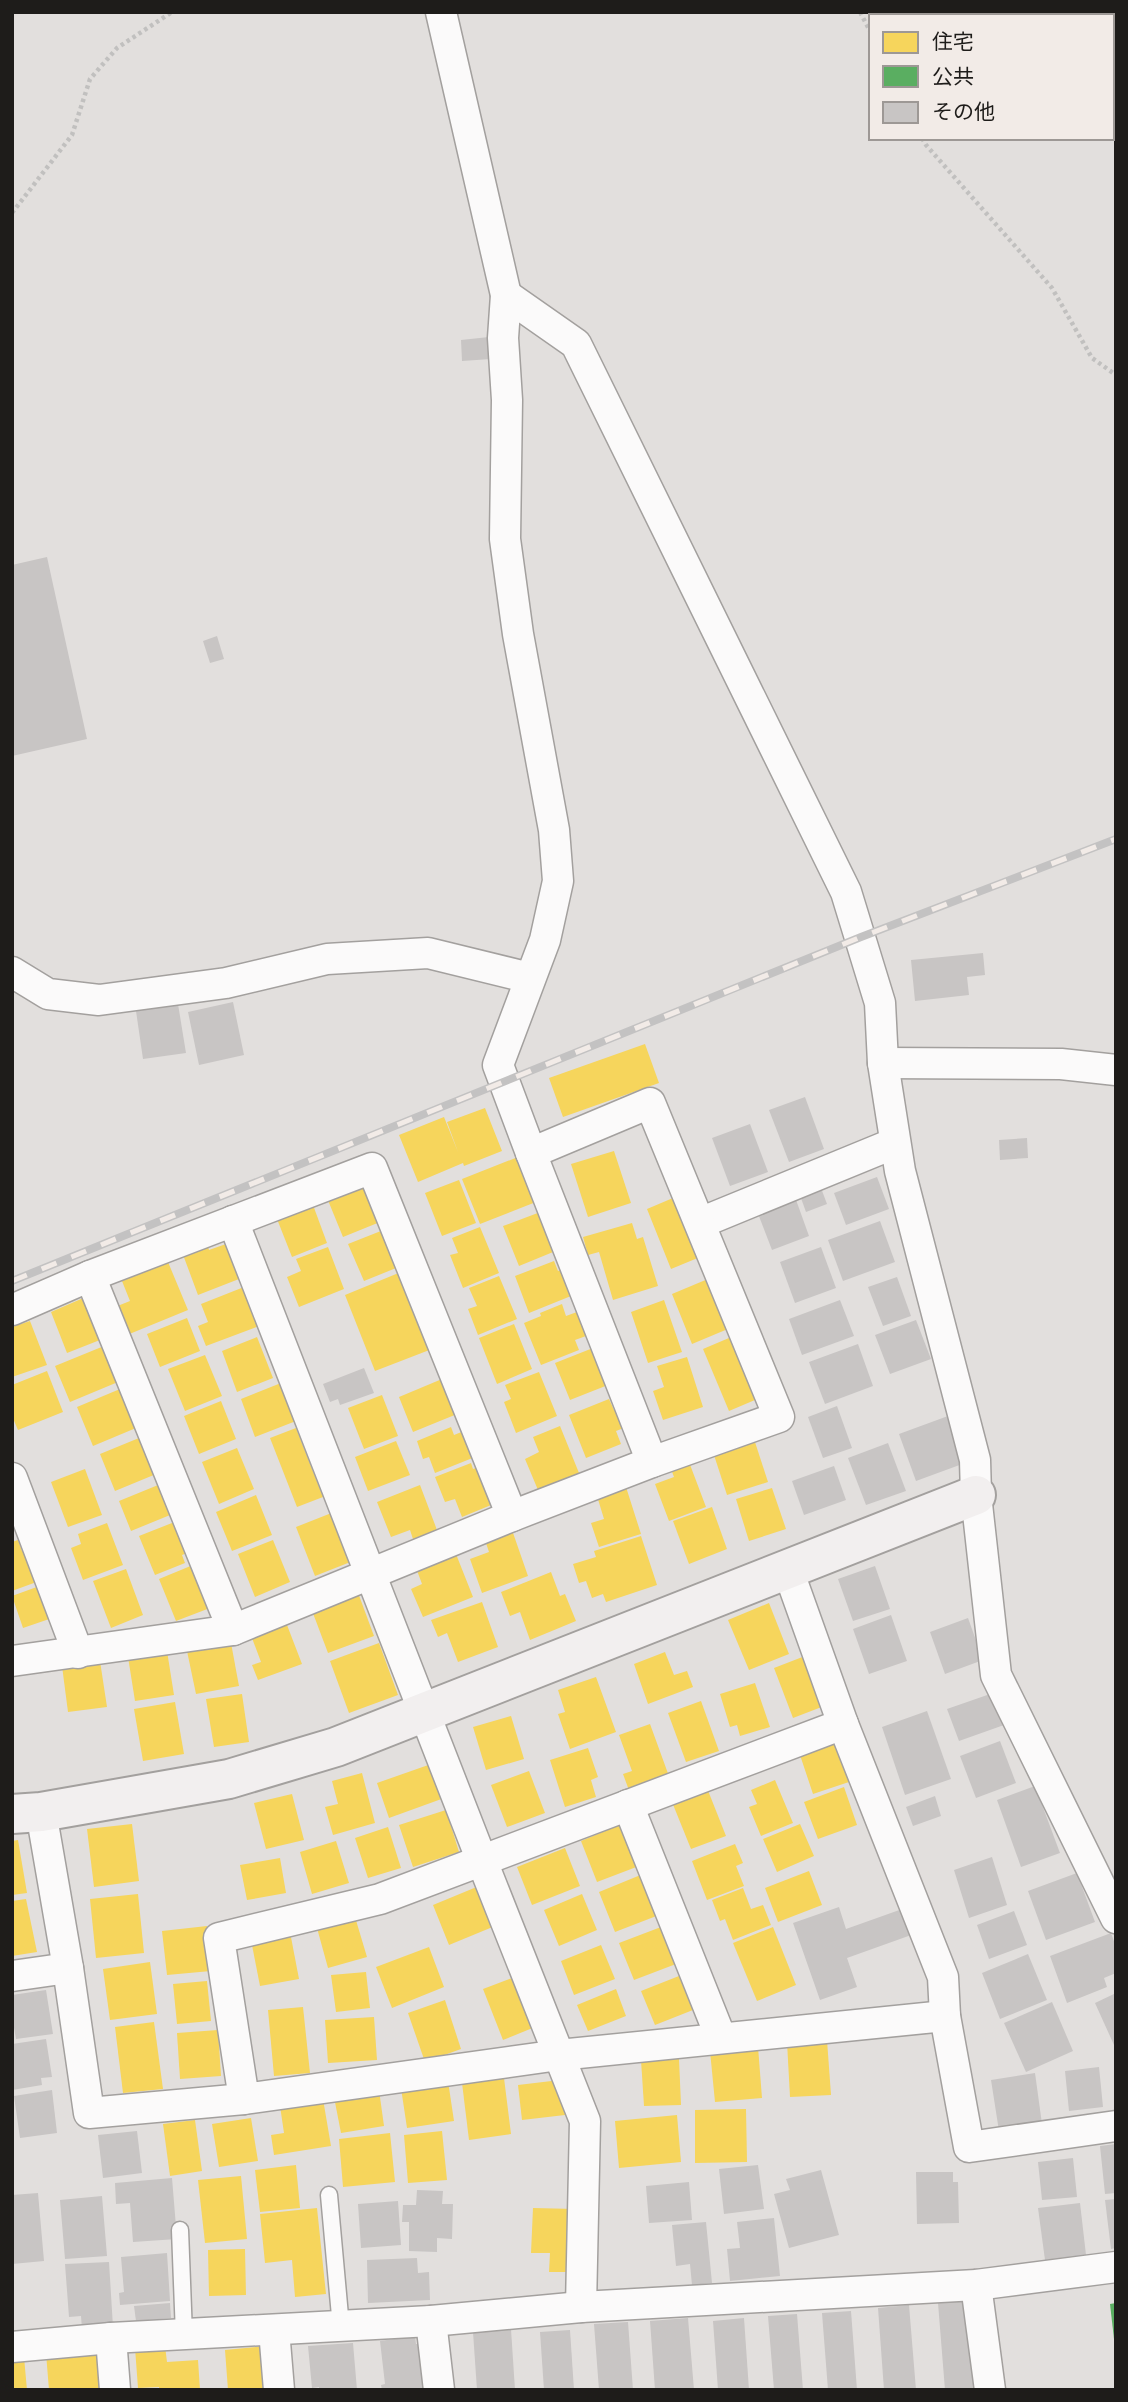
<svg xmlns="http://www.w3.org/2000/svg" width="1128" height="2402" font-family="'PT Sans Narrow','Noto Sans JP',sans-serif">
  <rect width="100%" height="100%" fill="#e2dfdd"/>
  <!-- homes -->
  <g fill="#f6d55c">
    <polygon points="645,1044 659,1083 563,1117 549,1078"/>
    <polygon points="485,1108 502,1151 464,1166 463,1163 418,1182 399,1135 444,1117 458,1152 447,1122"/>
    <polygon points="614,1151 631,1203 588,1217 571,1164"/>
    <polygon points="523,1155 541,1200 480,1224 462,1179"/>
    <polygon points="367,1176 385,1220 343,1237 325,1193"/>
    <polygon points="459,1180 476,1223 442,1236 425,1193"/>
    <polygon points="680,1195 705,1255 671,1269 647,1209"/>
    <polygon points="313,1205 327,1243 292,1257 277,1219"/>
    <polygon points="543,1211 558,1250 519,1266 503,1226"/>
    <polygon points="632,1223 637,1239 643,1237 658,1286 613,1300 599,1252 588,1255 583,1237"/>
    <polygon points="391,1227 406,1264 364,1281 348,1244"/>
    <polygon points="480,1227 499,1273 463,1288 450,1255 458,1253 452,1238"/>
    <polygon points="207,1243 209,1250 226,1244 239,1279 198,1295 182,1252"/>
    <polygon points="328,1247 344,1289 299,1307 287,1277 301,1271 296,1259"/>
    <polygon points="554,1261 558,1271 566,1268 576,1294 529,1313 515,1276"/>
    <polygon points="168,1262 188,1310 127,1335 115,1307 130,1301 122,1281"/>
    <polygon points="401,1272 432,1349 375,1371 345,1295"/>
    <polygon points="499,1276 517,1319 478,1335 468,1309 477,1306 469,1288"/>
    <polygon points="715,1276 735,1326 692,1344 672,1294"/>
    <polygon points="244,1287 259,1326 206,1346 198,1326 208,1322 201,1304"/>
    <polygon points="88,1296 105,1338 67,1353 51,1312"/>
    <polygon points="664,1300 682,1352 648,1363 631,1312"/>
    <polygon points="562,1304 566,1316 577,1312 586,1336 575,1340 579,1350 541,1365 524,1323 541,1316 540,1313"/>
    <polygon points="187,1318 200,1351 160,1367 147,1334"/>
    <polygon points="30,1321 47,1365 12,1377 12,1327"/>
    <polygon points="514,1324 532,1369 497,1384 479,1338"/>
    <polygon points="736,1335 762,1397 729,1411 703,1349"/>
    <polygon points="257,1337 273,1378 237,1392 222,1351"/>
    <polygon points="104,1346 118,1382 70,1402 55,1366"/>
    <polygon points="598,1346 613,1383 570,1400 555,1363"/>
    <polygon points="205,1355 222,1396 185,1411 168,1369"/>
    <polygon points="687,1357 703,1407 663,1420 653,1391 664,1387 657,1366"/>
    <polygon points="47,1371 63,1412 18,1430 12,1416 12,1385"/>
    <polygon points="539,1372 557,1416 516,1433 504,1402 511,1399 505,1385"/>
    <polygon points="442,1379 462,1412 413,1432 399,1397"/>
    <polygon points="281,1383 296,1421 255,1437 241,1399"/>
    <polygon points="120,1389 136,1428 93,1446 77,1407"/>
    <polygon points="382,1395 398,1436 364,1449 348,1408"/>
    <polygon points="609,1399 614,1410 622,1407 629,1426 616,1431 621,1444 586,1458 569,1415"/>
    <polygon points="221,1401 236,1439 199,1454 184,1416"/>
    <polygon points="560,1426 579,1473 538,1490 525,1459 539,1452 533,1437"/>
    <polygon points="451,1427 454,1435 469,1429 480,1455 435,1473 429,1457 423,1459 417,1441"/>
    <polygon points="296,1428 323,1497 297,1507 270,1438"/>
    <polygon points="139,1438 142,1446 149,1443 161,1472 115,1491 100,1454"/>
    <polygon points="754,1439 768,1482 727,1495 713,1452"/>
    <polygon points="396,1441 410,1475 368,1491 355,1457"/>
    <polygon points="237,1448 254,1489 219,1504 202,1462"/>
    <polygon points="689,1462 706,1507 669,1521 655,1484 674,1477 671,1469"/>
    <polygon points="471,1463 473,1469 481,1466 496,1503 462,1517 455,1499 445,1502 435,1477"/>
    <polygon points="85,1469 102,1515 68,1527 51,1482"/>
    <polygon points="163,1483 175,1513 131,1531 119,1501"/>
    <polygon points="420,1485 437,1530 413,1539 410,1530 391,1537 377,1502"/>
    <polygon points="626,1487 641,1534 599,1547 591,1523 604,1519 597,1496"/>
    <polygon points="772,1488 786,1529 749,1541 736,1499"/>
    <polygon points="256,1495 272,1535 232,1551 216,1512"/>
    <polygon points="712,1507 727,1549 689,1564 673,1521"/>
    <polygon points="334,1512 353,1561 315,1576 296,1527"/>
    <polygon points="177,1521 190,1552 182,1555 185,1563 155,1575 139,1536"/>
    <polygon points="107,1523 123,1565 83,1580 71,1548 81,1544 78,1534"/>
    <polygon points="512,1530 528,1576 482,1593 470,1559 489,1552 485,1540"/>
    <polygon points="641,1536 657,1585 606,1602 603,1594 592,1598 586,1581 579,1583 573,1564 596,1557 594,1551"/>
    <polygon points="18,1540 22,1551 30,1549 42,1580 12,1591 12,1542"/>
    <polygon points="273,1540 290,1582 255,1597 238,1554"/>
    <polygon points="454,1549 473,1597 423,1617 411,1589 422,1584 415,1565"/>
    <polygon points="193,1565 210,1608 176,1621 159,1579"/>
    <polygon points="126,1569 143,1615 111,1628 93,1581"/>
    <polygon points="551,1572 560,1596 565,1594 576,1621 530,1640 520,1612 510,1616 501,1592"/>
    <polygon points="45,1584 58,1616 23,1628 12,1596"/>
    <polygon points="357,1590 374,1636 328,1653 311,1608"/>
    <polygon points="482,1602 498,1647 458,1662 447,1633 438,1637 431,1620"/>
    <polygon points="769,1603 789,1654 749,1670 728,1620"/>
    <polygon points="287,1625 302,1664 258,1680 252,1665 261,1662 252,1638"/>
    <polygon points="231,1643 239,1686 196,1694 187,1651"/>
    <polygon points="379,1643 398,1695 349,1713 330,1661"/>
    <polygon points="167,1651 174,1695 135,1701 128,1657"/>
    <polygon points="665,1652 674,1675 687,1671 693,1687 648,1704 634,1664"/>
    <polygon points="805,1656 832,1703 793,1718 774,1668"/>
    <polygon points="100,1661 107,1707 68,1712 62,1666"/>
    <polygon points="596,1677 616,1732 570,1749 558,1714 565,1712 558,1690"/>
    <polygon points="755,1683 770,1727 740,1736 737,1725 730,1727 720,1694"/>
    <polygon points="242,1694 249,1742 214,1747 206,1699"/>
    <polygon points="701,1701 719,1751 686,1762 668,1713"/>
    <polygon points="175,1702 184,1754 143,1761 134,1709"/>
    <polygon points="511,1716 524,1759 486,1770 473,1727"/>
    <polygon points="650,1724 670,1779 630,1793 623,1774 632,1771 619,1735"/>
    <polygon points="840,1738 855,1780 813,1794 799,1752"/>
    <polygon points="588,1748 598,1777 591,1780 596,1797 565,1807 550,1760"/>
    <polygon points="434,1763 447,1797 389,1818 377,1783"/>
    <polygon points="529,1771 545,1813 507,1827 491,1785"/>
    <polygon points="362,1773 375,1823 333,1835 325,1807 338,1804 332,1781"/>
    <polygon points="775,1780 793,1823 761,1836 749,1807 757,1804 751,1790"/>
    <polygon points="844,1787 857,1825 818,1839 804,1802"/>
    <polygon points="707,1788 726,1836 691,1849 672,1802"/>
    <polygon points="292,1794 304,1840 266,1849 254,1803"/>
    <polygon points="446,1810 459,1852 413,1867 399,1825"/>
    <polygon points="132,1824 139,1881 94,1887 87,1829"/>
    <polygon points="622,1824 639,1866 597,1882 581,1841"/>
    <polygon points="800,1824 814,1856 777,1872 763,1839"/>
    <polygon points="388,1827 401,1868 368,1878 355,1838"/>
    <polygon points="18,1840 27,1893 12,1895 12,1841"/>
    <polygon points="336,1841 349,1883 312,1894 300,1852"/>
    <polygon points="735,1844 743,1863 736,1866 744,1886 707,1900 692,1861"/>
    <polygon points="565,1848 580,1886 532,1905 517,1867"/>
    <polygon points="280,1858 286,1893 247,1900 240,1865"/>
    <polygon points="809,1871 822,1905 778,1922 765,1888"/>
    <polygon points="643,1874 659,1915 615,1932 599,1892"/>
    <polygon points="479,1886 495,1926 449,1945 433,1905"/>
    <polygon points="743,1888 751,1909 763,1905 771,1925 733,1940 725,1919 720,1921 712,1900"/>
    <polygon points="138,1894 144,1953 96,1958 90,1899"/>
    <polygon points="582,1894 597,1930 559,1946 544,1910"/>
    <polygon points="26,1899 37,1952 12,1956 12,1901"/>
    <polygon points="355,1917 367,1957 328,1968 317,1928"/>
    <polygon points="207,1926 211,1971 167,1975 162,1931"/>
    <polygon points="661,1927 676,1964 634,1980 619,1943"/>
    <polygon points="773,1927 796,1985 757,2001 733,1943"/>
    <polygon points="290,1932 299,1979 260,1986 251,1940"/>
    <polygon points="601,1945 615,1979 574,1995 561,1961"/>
    <polygon points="429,1947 444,1987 392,2008 376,1967"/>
    <polygon points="150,1962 157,2014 110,2020 103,1969"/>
    <polygon points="366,1972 370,2008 336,2012 331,1975"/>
    <polygon points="520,1975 540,2025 503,2040 483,1989"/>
    <polygon points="679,1976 693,2010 655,2025 641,1991"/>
    <polygon points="207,1981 211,2021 177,2024 173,1984"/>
    <polygon points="616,1989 626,2016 588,2031 577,2005"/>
    <polygon points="445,2000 461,2049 425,2062 408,2013"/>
    <polygon points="303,2007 310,2073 274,2076 268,2010"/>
    <polygon points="374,2017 377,2060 328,2063 325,2020"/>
    <polygon points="154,2022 163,2089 123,2093 115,2027"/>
    <polygon points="218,2030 221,2076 180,2079 177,2033"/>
    <polygon points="827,2040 831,2095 790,2097 787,2042"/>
    <polygon points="758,2047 762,2098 715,2102 710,2051"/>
    <polygon points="679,2059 681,2105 644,2106 641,2060"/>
    <polygon points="504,2078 511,2134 469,2140 462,2083"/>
    <polygon points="560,2080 565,2115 522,2120 518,2085"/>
    <polygon points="448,2081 454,2121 407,2128 401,2088"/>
    <polygon points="379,2090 384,2126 341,2133 334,2097"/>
    <polygon points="323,2099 331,2146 274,2155 271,2135 284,2133 280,2106"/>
    <polygon points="746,2109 747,2162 695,2163 695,2110"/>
    <polygon points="677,2115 681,2162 619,2168 615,2121"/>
    <polygon points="251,2118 258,2161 219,2167 212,2124"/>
    <polygon points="195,2120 202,2171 170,2176 163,2124"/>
    <polygon points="442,2131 447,2180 408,2183 404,2135"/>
    <polygon points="390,2133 395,2182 343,2187 339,2139"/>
    <polygon points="296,2165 300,2208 260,2212 255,2170"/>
    <polygon points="241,2176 247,2239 205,2243 198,2180"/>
    <polygon points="317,2208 326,2294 295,2297 292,2260 265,2263 260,2214"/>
    <polygon points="533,2208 576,2209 574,2272 549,2272 550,2253 531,2253"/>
    <polygon points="245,2249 246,2295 209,2296 208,2250"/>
    <polygon points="165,2346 167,2362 198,2360 200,2390 159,2390 159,2387 138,2388 135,2348"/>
    <polygon points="266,2346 270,2390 228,2390 225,2350"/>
    <polygon points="97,2349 100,2390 49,2390 46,2353"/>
    <polygon points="24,2357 27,2390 12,2390 12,2358"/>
  </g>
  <!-- public -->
  <polygon fill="#5aae61" points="1116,2303 1116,2339 1114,2339 1110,2304"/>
  <!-- building -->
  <g fill="#c8c5c4">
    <polygon points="489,337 491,359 462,361 461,340"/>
    <polygon points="47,557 87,739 12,756 12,565"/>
    <polygon points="217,636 224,659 210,663 203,641"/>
    <polygon points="983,953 985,975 967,977 969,995 915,1001 911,960"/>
    <polygon points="233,1002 244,1055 199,1065 188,1012"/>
    <polygon points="178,1004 186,1053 143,1059 136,1011"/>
    <polygon points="805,1097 824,1149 789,1162 769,1110"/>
    <polygon points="750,1124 768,1172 730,1186 712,1138"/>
    <polygon points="1027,1138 1028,1158 1000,1160 999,1140"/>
    <polygon points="877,1177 889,1209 846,1225 834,1193"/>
    <polygon points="818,1180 827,1204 806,1212 797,1187"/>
    <polygon points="795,1197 809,1236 772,1250 757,1211"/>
    <polygon points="880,1221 895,1262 843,1281 828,1240"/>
    <polygon points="821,1247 836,1288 795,1303 780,1262"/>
    <polygon points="897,1277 911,1316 883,1326 868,1287"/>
    <polygon points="840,1300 854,1336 802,1355 789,1319"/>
    <polygon points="916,1320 931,1359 890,1374 875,1335"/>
    <polygon points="858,1344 873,1386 825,1404 809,1362"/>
    <polygon points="364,1368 374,1393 340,1405 338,1399 330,1402 323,1384"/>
    <polygon points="837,1406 852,1448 823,1458 808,1417"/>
    <polygon points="948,1416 965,1463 916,1481 899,1434"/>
    <polygon points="888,1443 906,1491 866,1505 848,1458"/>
    <polygon points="834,1466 846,1500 804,1515 792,1481"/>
    <polygon points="875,1566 890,1609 853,1621 838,1579"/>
    <polygon points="891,1615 907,1661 869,1674 853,1629"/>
    <polygon points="968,1618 983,1660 945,1674 930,1632"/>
    <polygon points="993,1693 1004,1725 959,1741 947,1709"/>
    <polygon points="927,1711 951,1779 905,1795 882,1727"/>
    <polygon points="1000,1741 1016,1783 976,1798 960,1756"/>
    <polygon points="1035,1786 1060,1853 1021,1867 997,1800"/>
    <polygon points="935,1796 941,1816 913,1826 906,1807"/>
    <polygon points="992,1857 1007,1905 969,1918 954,1870"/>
    <polygon points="1077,1873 1095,1922 1046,1940 1028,1891"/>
    <polygon points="839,1907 846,1929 905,1908 914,1934 847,1958 857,1987 820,2000 793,1923"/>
    <polygon points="1014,1911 1027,1945 989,1959 977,1925"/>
    <polygon points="1111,1933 1116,1947 1116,1973 1104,1978 1107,1987 1067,2003 1050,1956"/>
    <polygon points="1028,1954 1047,2000 1000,2019 982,1973"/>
    <polygon points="46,1990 53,2034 16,2039 12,2016 12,1995"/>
    <polygon points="1116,1993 1116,2044 1114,2045 1095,2003"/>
    <polygon points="1052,2002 1073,2051 1026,2072 1004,2023"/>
    <polygon points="46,2039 52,2077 41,2078 42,2085 12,2090 12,2044"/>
    <polygon points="1099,2067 1103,2107 1069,2111 1065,2071"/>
    <polygon points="1035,2073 1042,2124 999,2131 991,2080"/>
    <polygon points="52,2090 57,2133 20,2138 14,2096"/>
    <polygon points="137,2131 142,2173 103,2178 98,2135"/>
    <polygon points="1116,2144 1116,2193 1105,2194 1100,2146"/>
    <polygon points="1073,2158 1077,2197 1042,2200 1038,2162"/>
    <polygon points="758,2165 764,2209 724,2214 719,2169"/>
    <polygon points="821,2170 839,2235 789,2248 774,2194 790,2190 786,2179"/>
    <polygon points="916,2172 953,2172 953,2182 958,2182 959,2223 917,2224"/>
    <polygon points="172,2178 177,2239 133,2242 130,2203 116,2204 115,2183"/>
    <polygon points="689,2182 692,2220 649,2223 646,2186"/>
    <polygon points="417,2190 443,2191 442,2204 453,2204 452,2239 437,2238 437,2252 409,2251 409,2222 402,2222 403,2205 416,2205"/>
    <polygon points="38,2193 44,2261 12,2264 12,2195"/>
    <polygon points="102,2196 107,2256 65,2259 60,2200"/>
    <polygon points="1116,2199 1116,2248 1111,2249 1105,2200"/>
    <polygon points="398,2201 401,2245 361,2248 358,2204"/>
    <polygon points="1080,2203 1086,2255 1045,2260 1038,2208"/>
    <polygon points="774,2218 780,2276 730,2281 727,2249 740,2248 737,2222"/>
    <polygon points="706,2222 712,2283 692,2285 690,2264 676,2266 672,2225"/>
    <polygon points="167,2253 170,2301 120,2305 119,2293 124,2292 121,2257"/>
    <polygon points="417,2258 418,2273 429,2272 430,2300 368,2303 367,2260"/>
    <polygon points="109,2262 113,2327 82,2329 81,2316 69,2317 65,2264"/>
    <polygon points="972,2300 979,2390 945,2390 938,2303"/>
    <polygon points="170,2303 171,2318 136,2321 134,2306"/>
    <polygon points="909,2305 916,2390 884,2390 878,2308"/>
    <polygon points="851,2311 857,2390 828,2390 822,2313"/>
    <polygon points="797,2314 803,2390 774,2390 768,2316"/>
    <polygon points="688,2318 694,2390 655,2390 650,2321"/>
    <polygon points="744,2318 749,2390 718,2390 713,2321"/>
    <polygon points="628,2322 633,2390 599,2390 594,2324"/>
    <polygon points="511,2329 515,2390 477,2390 473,2332"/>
    <polygon points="570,2330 574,2390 544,2390 540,2332"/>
    <polygon points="415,2336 416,2344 423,2344 429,2390 382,2390 381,2385 385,2384 380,2341"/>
    <polygon points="353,2343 357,2390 319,2390 319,2387 312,2388 308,2346"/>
  </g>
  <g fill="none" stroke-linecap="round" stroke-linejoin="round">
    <defs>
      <g id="lane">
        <polyline points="329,2195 341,2327"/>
        <polyline points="180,2230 184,2335"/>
      </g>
      <g id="street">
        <polyline points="506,295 576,344 846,892 880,1003 883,1063 900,1171 975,1460 976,1495 996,1675 1116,1918"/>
        <polyline points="12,972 48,994 99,1000 226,983 327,959 428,953 530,978"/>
        <polyline points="883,1063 1061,1064 1116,1070"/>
        <polyline points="531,1153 652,1462"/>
        <polyline points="233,1221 482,1861 585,2121 581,2307"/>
        <polyline points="700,1223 895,1143"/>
        <polyline points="90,1276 233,1630"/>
        <polyline points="12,1310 90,1276 372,1168 512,1516"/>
        <polyline points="12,1478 78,1653"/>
        <polyline points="788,1570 843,1724 943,1977 945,2016 969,2147 1116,2126"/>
        <polyline points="12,1661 233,1630 512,1516 652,1462 779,1417 650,1103 531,1153 498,1065 545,940 558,881 554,830 518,634 505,539 507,400 503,338 506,295 441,12"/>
        <polyline points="843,1724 380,1899 219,1938 244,2099 559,2055 945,2016"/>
        <polyline points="628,1805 721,2038"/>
        <polyline points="41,1812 68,1968 89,2113 244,2099"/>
        <polyline points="12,1976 68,1968"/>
        <polyline points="976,2285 990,2390"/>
        <polyline points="431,2321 439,2390"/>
        <polyline points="274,2330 279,2390"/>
        <polyline points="111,2338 115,2390"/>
        <polyline points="12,2347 111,2338 431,2321 581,2307 976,2285 1116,2267"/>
      </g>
      <polyline id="secondary" points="12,1814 41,1812 229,1779 336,1747 976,1495"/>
    </defs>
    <!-- lane casing -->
    <use href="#lane" stroke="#a3a09e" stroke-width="19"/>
    <!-- street casing -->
    <use href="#street" stroke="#a3a09e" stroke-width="33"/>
    <!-- secondary casing -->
    <use href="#secondary" stroke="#a3a09e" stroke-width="42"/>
    <!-- path -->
    <g stroke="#c1c0bf" stroke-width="4.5" stroke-dasharray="3.5 3.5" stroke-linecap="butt">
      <polyline points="860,12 871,33"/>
      <polyline points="922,138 926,145 1052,288 1092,358 1116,375"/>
      <polyline points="12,213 72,135 90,79 117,48 172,12"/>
    </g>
    <!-- lane -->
    <use href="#lane" stroke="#fbfafa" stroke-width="16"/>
    <!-- street -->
    <use href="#street" stroke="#fbfafa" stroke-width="30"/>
    <!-- secondary -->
    <use href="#secondary" stroke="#f2efef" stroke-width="38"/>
    <defs>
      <polyline id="rail" points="12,1281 861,937 1116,839"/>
    </defs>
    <!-- rail casing -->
    <use href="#rail" stroke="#c3c2c2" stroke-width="8"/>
    <!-- rail -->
    <use href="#rail" stroke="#f2ebe7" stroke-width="5" stroke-dasharray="16" stroke-linecap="butt"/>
  </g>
  <!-- border -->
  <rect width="1128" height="2402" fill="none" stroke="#1e1c1a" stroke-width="28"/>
  <!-- legend -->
  <rect x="869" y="14" width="245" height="126" fill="#f2ebe7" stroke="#9d9895" stroke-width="2"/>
  <rect x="883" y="32" width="35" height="21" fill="#f6d55c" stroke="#9d9895" stroke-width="2"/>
  <text x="932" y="49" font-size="21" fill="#1e1c1a">住宅</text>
  <rect x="883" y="66" width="35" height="21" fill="#5aae61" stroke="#9d9895" stroke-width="2"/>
  <text x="932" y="84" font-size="21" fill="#1e1c1a">公共</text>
  <rect x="883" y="102" width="35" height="21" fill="#c8c5c4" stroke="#9d9895" stroke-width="2"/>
  <text x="932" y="119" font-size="21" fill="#1e1c1a">その他</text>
</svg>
